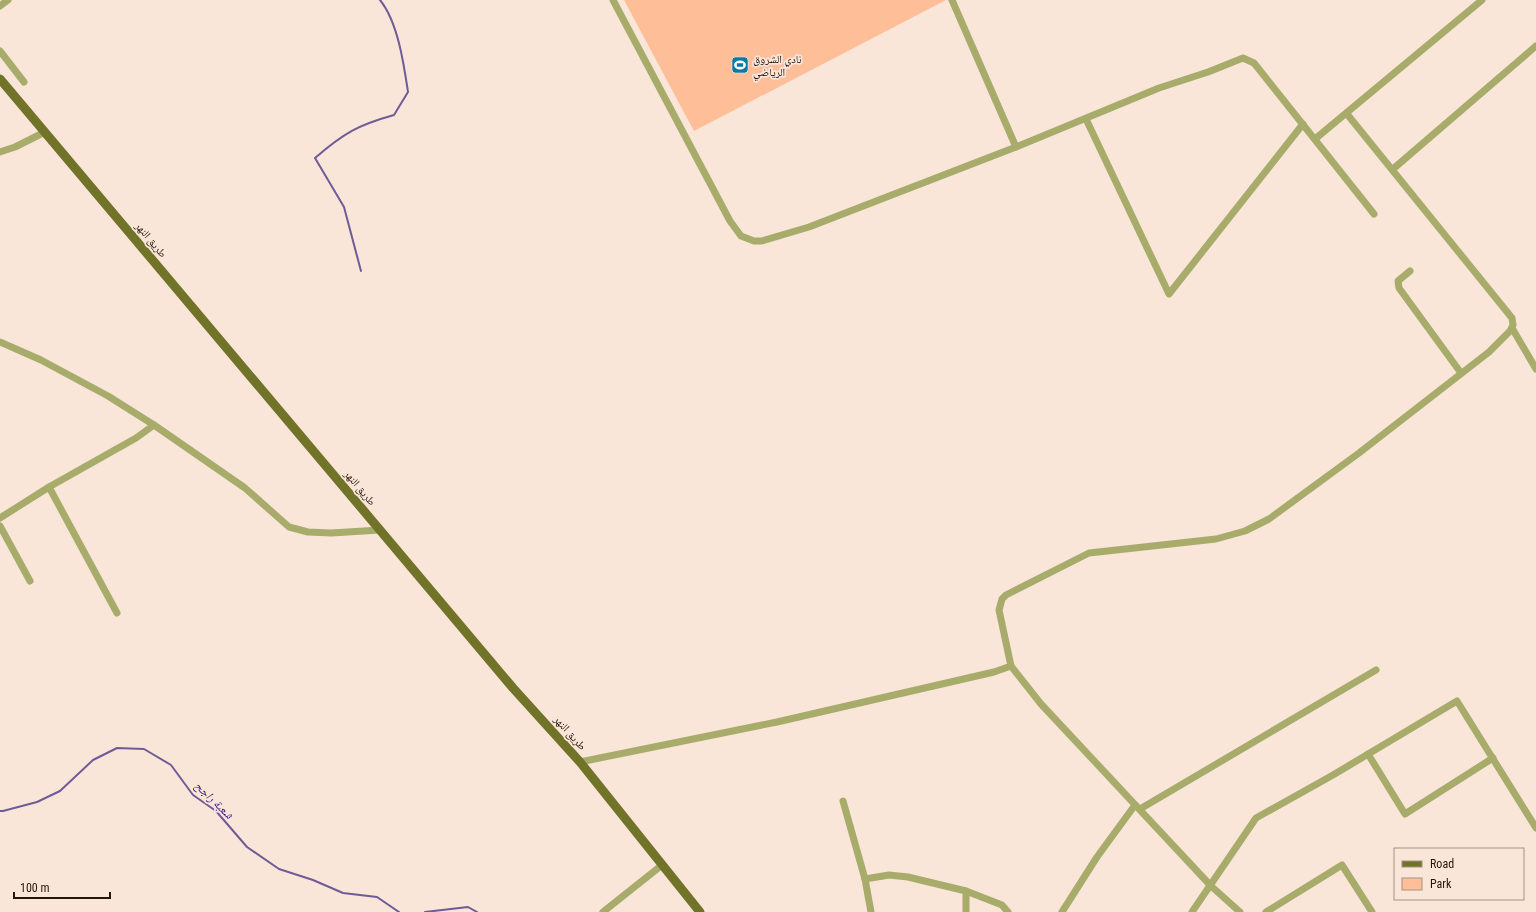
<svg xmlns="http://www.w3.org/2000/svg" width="1536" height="912" font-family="'Roboto Condensed','Noto Naskh Arabic',sans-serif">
  <rect width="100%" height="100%" fill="#fae5d9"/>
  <!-- green -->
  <polygon fill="#febe98" points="624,0 946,0 694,131"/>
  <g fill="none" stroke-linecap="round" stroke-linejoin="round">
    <!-- stream -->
    <g stroke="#6e5c97" stroke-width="2">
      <path d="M361 271 344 207 315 158C344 133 358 125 394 115L408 92C404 65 398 22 380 0"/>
      <polyline points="0,811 3,811 37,802 60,791 93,760 117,748 144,749 171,765 193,795 216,811 247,847 279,869 313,880 343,893 377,897 399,912"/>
      <polyline points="425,912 468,907 477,912"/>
    </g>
    <!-- minor -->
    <g stroke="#a8ac6b" stroke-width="7">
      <polyline points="613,0 730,221 741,236 754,241 762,241 809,227 1016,147 1159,88 1208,72 1243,58 1254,63 1374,214"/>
      <polyline points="952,0 1016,147"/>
      <polyline points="0,6 8,0"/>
      <polyline points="0,51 24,82"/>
      <polyline points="1086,119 1169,294 1303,124"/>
      <polyline points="1315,139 1482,0"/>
      <polyline points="0,152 15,147 45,132"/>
      <polyline points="1393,169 1536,46"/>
      <polyline points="1410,271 1398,281 1399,288 1461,373"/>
      <polyline points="1512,328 1536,369"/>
      <polyline points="0,342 41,360 108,396 154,425 245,488 289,527 308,532 331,533 380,530"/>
      <polyline points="49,487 117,613"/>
      <polyline points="0,518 49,487 136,438 154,425"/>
      <polyline points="0,526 30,581"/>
      <polyline points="1011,666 1041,704 1211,886 1240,912"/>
      <polyline points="1368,754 1405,814 1493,758"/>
      <polyline points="580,762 777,722 994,672 1011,666 999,610 1002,599 1006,595 1089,553 1216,539 1245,531 1269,519 1359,453 1489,352 1510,331 1513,325 1512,318 1347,114"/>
      <polyline points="843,801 865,879 871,912"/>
      <polyline points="1140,809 1376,670"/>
      <polyline points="865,879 889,875 908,877 966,891 966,912"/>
      <polyline points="966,891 1002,905 1008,912"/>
      <polyline points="603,912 662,865"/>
      <polyline points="1062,912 1097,857 1135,805"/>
      <polyline points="1192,912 1256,818 1333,775 1457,701 1536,828"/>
      <polyline points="1266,912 1342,865 1372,912"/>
    </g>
    <!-- major -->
    <polyline stroke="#717428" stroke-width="9" points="0,79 513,688 580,762 700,912"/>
  </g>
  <!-- icons -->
  <defs>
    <symbol id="stadium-square" viewBox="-11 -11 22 22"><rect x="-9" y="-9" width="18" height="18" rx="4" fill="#0d7aa4" stroke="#fae5d9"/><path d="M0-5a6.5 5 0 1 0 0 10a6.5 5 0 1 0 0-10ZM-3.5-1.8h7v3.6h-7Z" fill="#fff"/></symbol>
  </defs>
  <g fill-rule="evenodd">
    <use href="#stadium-square" x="730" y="55" width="20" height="20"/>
  </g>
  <g text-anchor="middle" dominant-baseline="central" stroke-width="3.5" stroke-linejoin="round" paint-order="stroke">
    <!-- poi labels -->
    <g font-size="11" fill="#26150a" stroke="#fae5d9" text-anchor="start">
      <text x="753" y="59">نادي الشروق<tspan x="753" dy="13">الرياضي</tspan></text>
    </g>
    <!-- street labels -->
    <g font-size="11" fill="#26150a" stroke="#fae5d9">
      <text transform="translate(151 240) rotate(50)">طريق النهر</text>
      <text transform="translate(360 488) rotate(50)">طريق النهر</text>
      <text transform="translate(570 733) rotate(48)">طريق النهر</text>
    </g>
    <!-- water labels -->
    <g font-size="12" font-style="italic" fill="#3f1883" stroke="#fae5d9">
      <text transform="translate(214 800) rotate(44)">شعبة راجح</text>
    </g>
  </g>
  <!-- legend -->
  <rect x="1394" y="848" width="130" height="52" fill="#fae5d9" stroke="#a59286"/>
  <rect x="1402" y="861" width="20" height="6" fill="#717428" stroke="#a59286"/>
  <text x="1430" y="868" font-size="12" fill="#26150a">Road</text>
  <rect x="1402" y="878" width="20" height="12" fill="#febe98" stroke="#a59286"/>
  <text x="1430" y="888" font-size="12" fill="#26150a">Park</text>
  <!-- scale -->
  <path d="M14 892v6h96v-6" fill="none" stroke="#26150a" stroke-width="2"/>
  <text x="20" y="892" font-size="12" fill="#26150a" stroke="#fae5d9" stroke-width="3" paint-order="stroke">100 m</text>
</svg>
